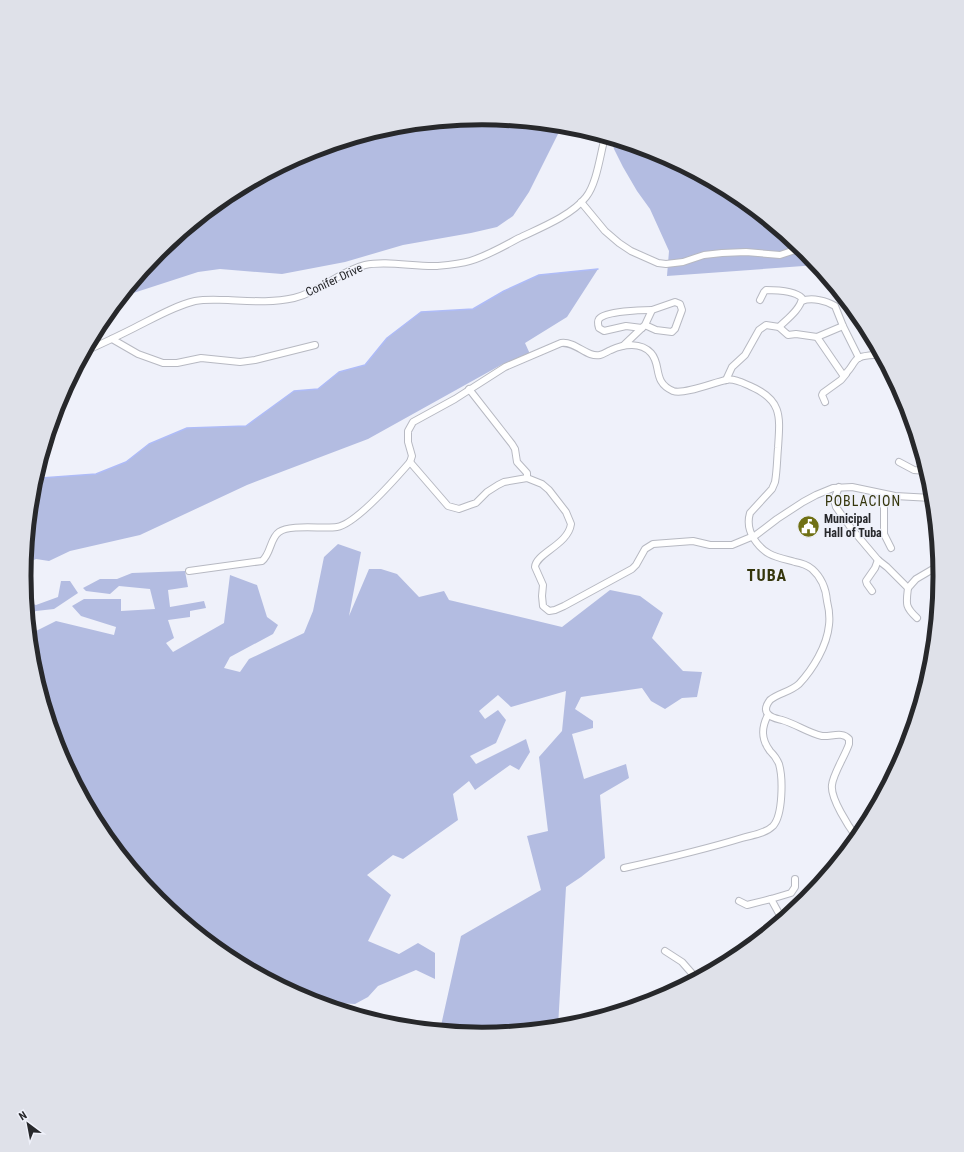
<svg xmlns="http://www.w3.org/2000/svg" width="964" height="1152" font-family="'Roboto Condensed',sans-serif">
  <rect width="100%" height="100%" fill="#eff1fa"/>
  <!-- green -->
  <g fill="#b3bce1">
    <polygon points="482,118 562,126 529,192 513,216 497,227 471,233 403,245 345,262 282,274 220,269 198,272 121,297 158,252 228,195 307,153 393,127"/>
    <polygon points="611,139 657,153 737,195 806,252 817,265 667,276 669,251 650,209 637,191 623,167 614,149"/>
    <polygon points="598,269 567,317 525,343 530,354 501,365 368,439 247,485 140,535 70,551 49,561 36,559 25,564 33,486 34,483 41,478 96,474 126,462 149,444 187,428 246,426 294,391 318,389 339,372 365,365 387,338 421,312 473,309 504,291 539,275"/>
    <polygon points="338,544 361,552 349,616 369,569 381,569 397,574 419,597 444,591 449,600 562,627 610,590 640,596 663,613 652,638 683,671 702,672 697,697 682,698 665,709 651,701 642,688 581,697 575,709 593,721 593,728 572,734 584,779 626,764 629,778 600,795 605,858 581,877 566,887 558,1027 482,1034 440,1030 461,936 541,890 527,836 548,831 539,757 562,731 566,691 511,707 498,695 479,711 485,719 498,710 506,720 496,743 470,756 476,764 526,739 530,752 519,770 510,765 475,790 469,781 453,794 458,820 403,859 393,855 367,875 391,895 368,941 399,954 418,943 435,953 435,979 416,970 378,986 368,997 355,1004 338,1003 334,1008 307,999 227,957 158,900 101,830 59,751 33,665 30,634 56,621 114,635 116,627 81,616 72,606 84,599 121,599 121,611 155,609 150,589 119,586 110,594 86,591 83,588 100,579 117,579 132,573 185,571 188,587 168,590 170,607 204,601 206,608 190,611 190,617 168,620 174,638 166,643 173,652 224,623 230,575 257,585 267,617 278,625 273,634 230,657 224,668 240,672 249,659 304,633 313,611 324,557"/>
    <polygon points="61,581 70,581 78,593 54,609 36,611 28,615 27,602 36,605 58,597"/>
    <polygon points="912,717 915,718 905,751 899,762 894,757 902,747"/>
  </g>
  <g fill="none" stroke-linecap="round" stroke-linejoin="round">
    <!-- stream -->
    <polyline stroke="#afbcf7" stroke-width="1.5" points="34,483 41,478 96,474 126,462 149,444 187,428 246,426 294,391 318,389 339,372 365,365 387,338 421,312 473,309 504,291 539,275 598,269"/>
    <defs>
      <g id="minor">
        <polyline points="581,202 605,231 619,243 631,251 658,263 666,264 683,262 704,255 722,253 746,252 780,255 801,248"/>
        <path d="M760 300 764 292 766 290C777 290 795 291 802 298 801 309 786 320 779 327"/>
        <path d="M802 301C812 297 827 301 835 306L843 326 859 358"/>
        <path d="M642 328 626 326 604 331 599 328C598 325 597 322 599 319 605 311 642 310 652 310"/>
        <polyline points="817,337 843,326"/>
        <polyline points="112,339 138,354 163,363 177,363 201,358 240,362 255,360 315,345"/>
        <polyline points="624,345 645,325 652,310 675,302 680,304 682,310 675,329 672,332 656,330 645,325"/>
        <path d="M85 351C102 344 118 336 134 328 154 318 174 306 195 301 206 299 217 300 228 300 250 301 272 303 294 298 320 292 340 271 365 265 386 260 415 267 437 266 448 265 460 264 470 261 487 256 504 246 519 238 540 228 571 216 586 197 597 183 600 155 605 137"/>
        <polyline points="885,367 885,364"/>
        <path d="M726 380 732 367 745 355 759 330 766 325 779 327 788 335 796 334 817 337 843 375C850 372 852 363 858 358 862 356 876 354 881 355"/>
        <polyline points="469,389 512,444 515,449 517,462 527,473 527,478"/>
        <polyline points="825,402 822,395 823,393 841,380 846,374"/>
        <path d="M410 462 448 506 459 509 470 505 476 503 487 492 498 485 504 482 527 478 542 484 549 490 566 512 571 524C568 545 536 553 535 567L543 585 542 596 543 606 549 611 555 610 564 606 632 569 636 565 645 549 653 544 693 541 710 545H732L756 535 777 519 803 502 816 495 833 488 852 487 895 496 932 498"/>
        <polyline points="899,462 914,470 926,471"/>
        <path d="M839 487 834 500 836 507 851 528 878 560 887 567 908 588C906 604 905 607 917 618"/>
        <polyline points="884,494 884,534 891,548"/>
        <path d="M189 571 262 561C271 554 270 538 279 532 290 524 323 529 337 527 356 524 397 477 410 462L412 456 408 442V431L413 422 455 399 505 367 561 343C576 341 587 358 600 355 604 354 608 351 611 350 624 344 641 342 651 353 662 365 652 382 673 391 684 395 715 382 726 380 734 378 743 383 750 386 783 400 780 417 778 448 777 459 777 471 775 482L772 489 750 513C747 523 749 531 754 539 765 556 777 557 795 562 801 563 807 565 812 569 821 577 826 589 827 601 829 609 830 617 829 625 827 646 813 669 799 684 790 692 779 693 770 700 767 704 764 710 768 714 771 718 778 719 782 720 796 724 808 733 822 736 831 737 842 731 849 739V744C845 756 833 774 832 785 830 798 849 827 857 838"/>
        <polyline points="908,588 916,579 933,569"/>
        <polyline points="872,591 867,584 866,581 875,568 878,560"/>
        <path d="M624 868C664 859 703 850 742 838 752 835 765 834 773 826 783 815 783 778 779 764 777 759 774 755 770 751 761 739 761 728 768 715"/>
        <polyline points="771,899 782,919"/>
        <polyline points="739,901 747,905 771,899 791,893 795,887 795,879"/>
        <polyline points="665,951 682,962 696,978"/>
      </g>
    </defs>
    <!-- minor casing -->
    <use href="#minor" stroke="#b7b9c2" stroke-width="8"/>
    <!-- minor -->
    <use href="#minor" stroke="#fff" stroke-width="6"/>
  </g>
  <!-- icons -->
  <defs>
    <symbol id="civic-disc" viewBox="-11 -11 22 22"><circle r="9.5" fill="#6f7014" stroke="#eff1fa"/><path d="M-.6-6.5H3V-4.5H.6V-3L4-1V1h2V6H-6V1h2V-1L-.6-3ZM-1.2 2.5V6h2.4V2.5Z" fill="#fff"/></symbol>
  </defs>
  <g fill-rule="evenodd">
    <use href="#civic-disc" x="796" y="514" width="25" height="25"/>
  </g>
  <g text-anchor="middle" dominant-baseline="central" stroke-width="3" stroke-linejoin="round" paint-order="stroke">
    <!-- street labels -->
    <g font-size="12" fill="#27282b" stroke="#eff1fa">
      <text transform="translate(334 280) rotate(-25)">Conifer Drive</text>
    </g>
    <!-- poi labels -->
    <g font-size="12" font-weight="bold" fill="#27282b" stroke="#eff1fa" text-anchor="start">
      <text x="824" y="519">Municipal<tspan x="824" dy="14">Hall of Tuba</tspan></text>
    </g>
    <!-- quarter labels -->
    <g font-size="14" letter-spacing="1" fill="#35360c" stroke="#eff1fa">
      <text x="863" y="501">POBLACION</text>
    </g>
    <!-- district labels -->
    <g font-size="16" font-weight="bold" letter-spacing="1" fill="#35360c" stroke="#eff1fa">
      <text x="767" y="575">TUBA</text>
    </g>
  </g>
  <!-- crop -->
  <path d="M0 0H964V1152H0ZM31 576a451 451 0 1 1 902 0a451 451 0 1 1-902 0Z" fill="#dfe1e9" fill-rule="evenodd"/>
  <path fill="none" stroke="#27282b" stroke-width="5" d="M31 576a451 451 0 1 1 902 0a451 451 0 1 1-902 0Z"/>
  <!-- north arrow -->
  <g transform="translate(28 1124) rotate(328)" stroke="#eff1fa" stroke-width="3" paint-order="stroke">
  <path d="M0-3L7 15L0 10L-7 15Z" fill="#27282b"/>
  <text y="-6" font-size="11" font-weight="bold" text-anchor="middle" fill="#27282b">N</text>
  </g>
</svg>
